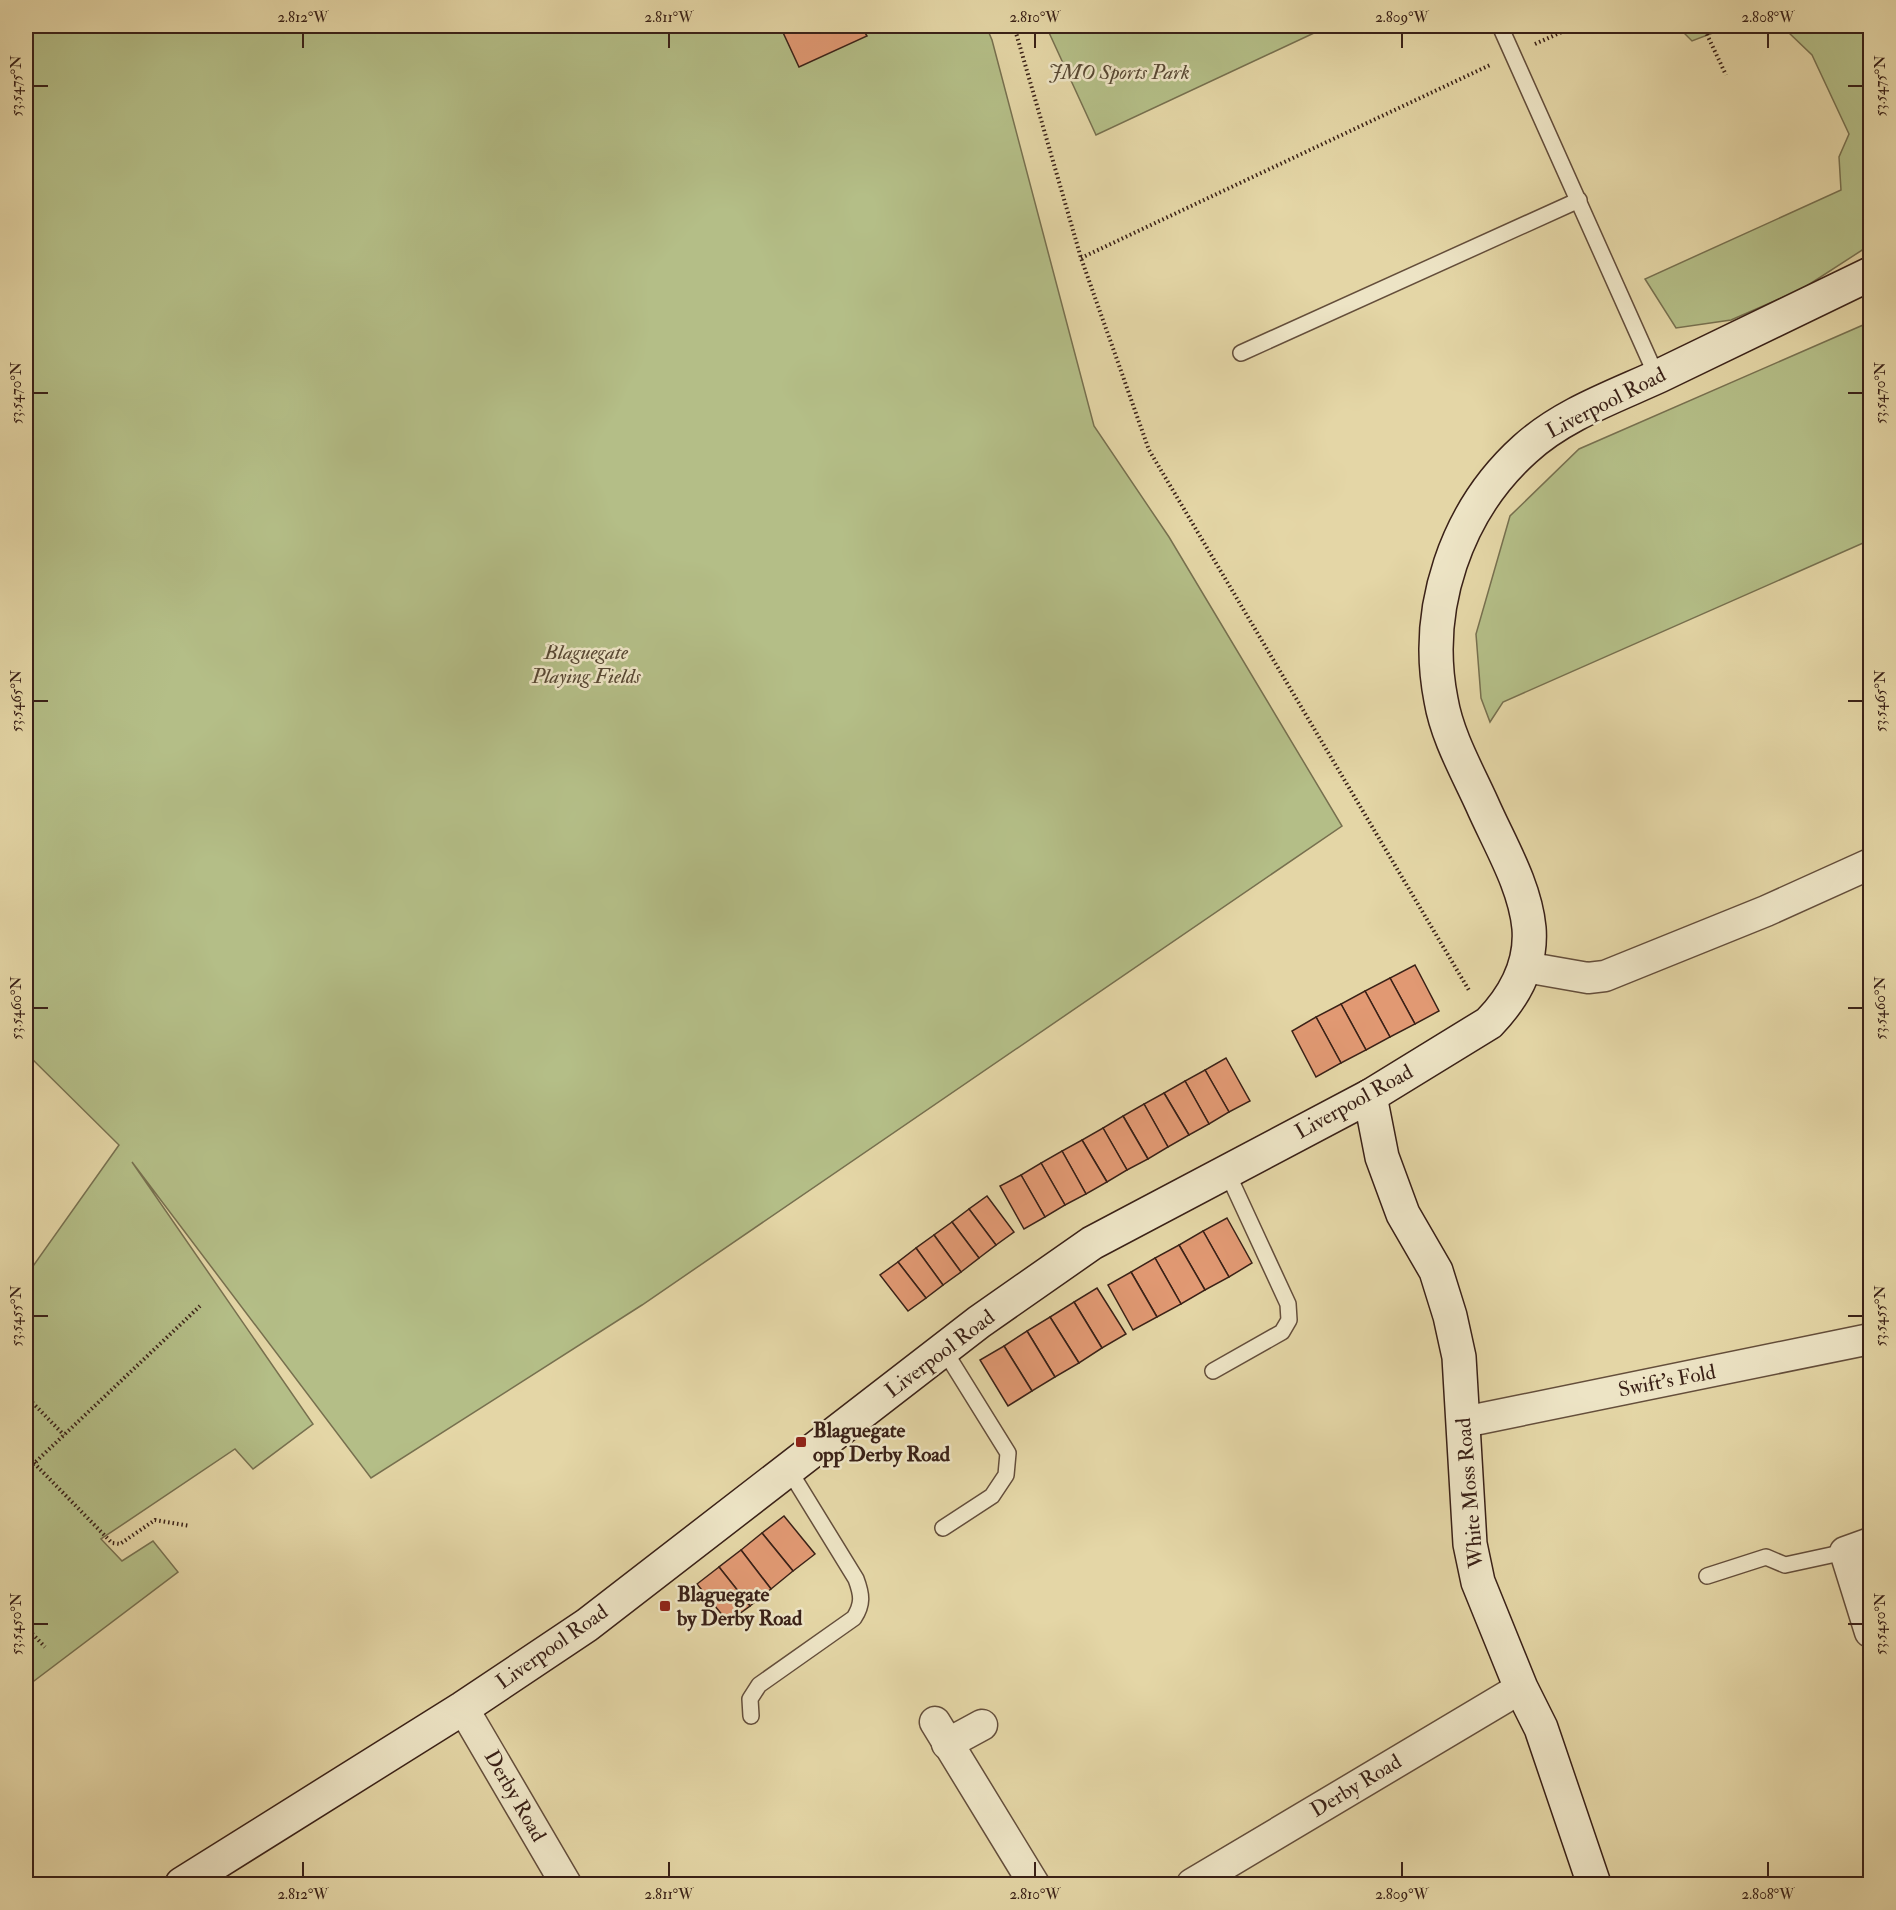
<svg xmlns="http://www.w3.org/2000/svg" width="1896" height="1910" font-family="'IM FELL Double Pica',serif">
  <rect width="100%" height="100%" fill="#e4d6a6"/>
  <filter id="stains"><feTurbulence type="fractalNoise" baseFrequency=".00333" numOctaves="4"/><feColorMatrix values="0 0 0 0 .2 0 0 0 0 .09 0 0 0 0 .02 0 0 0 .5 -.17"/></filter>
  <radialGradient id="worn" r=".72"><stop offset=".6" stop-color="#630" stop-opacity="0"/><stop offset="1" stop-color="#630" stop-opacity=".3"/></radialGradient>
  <!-- green -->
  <g fill="#b4be87" stroke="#77704f" stroke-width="1.5">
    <polygon points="26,26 986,26 992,40 1094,426 1169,537 1342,826 642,1305 371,1478 132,1162 313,1424 253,1469 235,1449 101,1539 122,1561 153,1541 178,1572 26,1687 26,1276 119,1145 26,1053"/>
    <polygon points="1046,26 1329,26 1096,135"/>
    <polygon points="1677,26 1731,26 1692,41"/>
    <polygon points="1738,26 1870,26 1870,245 1802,289 1731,320 1676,328 1645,279 1841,190 1839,157 1849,134 1812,55 1788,32"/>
    <polygon points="1870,322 1870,540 1503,702 1490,722 1481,698 1476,634 1510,516 1579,449"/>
  </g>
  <!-- building -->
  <g fill="#e19973" stroke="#3a2117" stroke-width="1.5">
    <polygon points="780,26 861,26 867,36 799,67"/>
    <polygon points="1415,965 1439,1011 1415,1024 1390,978"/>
    <polygon points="1390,978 1415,1024 1390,1037 1365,991"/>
    <polygon points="1365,991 1390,1037 1366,1050 1341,1004"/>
    <polygon points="1341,1004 1366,1050 1341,1063 1316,1017"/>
    <polygon points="1316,1017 1341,1063 1316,1077 1292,1031"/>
    <polygon points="1226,1058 1250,1101 1229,1112 1205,1070"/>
    <polygon points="1205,1070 1229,1112 1209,1124 1185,1081"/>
    <polygon points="1185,1081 1209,1124 1189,1135 1164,1093"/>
    <polygon points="1164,1093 1189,1135 1168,1147 1144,1104"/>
    <polygon points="1144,1104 1168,1147 1148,1159 1123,1116"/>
    <polygon points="1123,1116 1148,1159 1127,1170 1103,1128"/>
    <polygon points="1103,1128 1127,1170 1107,1182 1082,1140"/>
    <polygon points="1082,1140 1107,1182 1086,1194 1062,1151"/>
    <polygon points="1062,1151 1086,1194 1065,1205 1041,1163"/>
    <polygon points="1041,1163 1065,1205 1045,1217 1021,1175"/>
    <polygon points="1021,1175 1045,1217 1024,1229 1000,1186"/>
    <polygon points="987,1196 1014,1232 996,1245 969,1209"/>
    <polygon points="969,1209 996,1245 979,1258 952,1222"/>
    <polygon points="1227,1218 1252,1263 1229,1277 1203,1231"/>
    <polygon points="952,1222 979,1258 961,1272 934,1235"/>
    <polygon points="1203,1231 1229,1277 1205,1290 1179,1245"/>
    <polygon points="934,1235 961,1272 943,1285 916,1248"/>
    <polygon points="1179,1245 1205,1290 1181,1304 1155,1258"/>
    <polygon points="916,1248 943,1285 926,1298 898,1262"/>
    <polygon points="1155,1258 1181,1304 1157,1317 1131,1272"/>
    <polygon points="898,1262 926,1298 908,1311 880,1275"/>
    <polygon points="1131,1272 1157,1317 1133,1330 1108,1285"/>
    <polygon points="1097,1288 1126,1334 1102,1348 1074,1302"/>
    <polygon points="1074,1302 1102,1348 1079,1363 1050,1317"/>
    <polygon points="1050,1317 1079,1363 1055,1377 1027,1331"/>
    <polygon points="1027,1331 1055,1377 1032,1391 1004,1346"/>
    <polygon points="1004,1346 1032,1391 1008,1406 980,1360"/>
    <polygon points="784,1516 815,1554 793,1571 762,1533"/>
    <polygon points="762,1533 793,1571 771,1589 741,1550"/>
    <polygon points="741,1550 771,1589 750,1606 719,1567"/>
    <polygon points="719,1567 750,1606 728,1622 697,1584"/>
  </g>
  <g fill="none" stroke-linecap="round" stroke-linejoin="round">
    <defs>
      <g id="lane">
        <polyline points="1500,26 1657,377"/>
        <polyline points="1241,353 1579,200"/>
        <polyline points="1213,1371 1282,1332 1289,1320 1288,1304 1227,1172"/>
        <polyline points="943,1528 992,1496 1006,1475 1008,1453 944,1350"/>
        <polyline points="1707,1576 1766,1557 1785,1565 1845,1552"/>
        <path d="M751 1716 750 1699 759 1685 854 1618C863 1604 862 1595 856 1579L789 1470"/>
      </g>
      <g id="street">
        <polyline points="1525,967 1588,978 1605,976 1766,911 1870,864"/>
        <polyline points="1464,1422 1870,1339"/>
        <polyline points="1870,1543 1845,1552 1870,1632"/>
        <polyline points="463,1708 566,1884"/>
        <polyline points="935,1722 1034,1884"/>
        <polyline points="947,1744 982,1725"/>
        <polyline points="1192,1884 1521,1688"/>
      </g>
      <g id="secondary">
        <polyline points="1370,1096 1382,1157 1403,1214 1436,1271 1450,1316 1459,1357 1470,1544 1478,1582 1521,1688 1541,1728 1594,1884"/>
        <path d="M182 1884 463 1708 587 1625 979 1322 1092 1243 1370 1096 1489 1023C1514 997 1532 966 1529 928 1525 885 1499 843 1482 804 1467 771 1447 736 1441 700 1423 609 1456 511 1525 449 1562 415 1613 397 1659 376 1730 342 1800 308 1870 274"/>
      </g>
    </defs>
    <!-- lane casing -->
    <use href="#lane" stroke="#644e3b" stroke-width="18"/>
    <!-- street casing -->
    <use href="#street" stroke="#644e3b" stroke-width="33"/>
    <!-- secondary casing -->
    <use href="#secondary" stroke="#3a2117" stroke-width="36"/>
    <!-- path -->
    <g stroke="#3a2117" stroke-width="4" stroke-dasharray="1.5 3" stroke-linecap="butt">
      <polyline points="1014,26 1081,258 1149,450 1470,992"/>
      <polyline points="1703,26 1726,75"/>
      <polyline points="1535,44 1575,26"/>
      <polyline points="1081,258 1490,65"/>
      <polyline points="26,1396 64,1435"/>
      <polyline points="34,1463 112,1543 120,1544 155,1520 190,1526"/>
      <polyline points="26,1471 200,1306"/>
      <polyline points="26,1627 45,1647"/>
    </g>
    <!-- lane -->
    <use href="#lane" stroke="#ede4c5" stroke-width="15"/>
    <!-- street -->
    <use href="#street" stroke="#ede4c5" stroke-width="30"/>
    <!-- secondary -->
    <use href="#secondary" stroke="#ede4c5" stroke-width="33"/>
  </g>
  <!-- ticks -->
  <path fill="none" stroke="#3a2117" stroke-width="2" d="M303 33V48M669 33V48M1035 33V48M1402 33V48M1768 33V48M33 86H48M1848 86H1863M33 393H48M1848 393H1863M33 701H48M1848 701H1863M33 1008H48M1848 1008H1863M33 1316H48M1848 1316H1863M33 1624H48M1848 1624H1863M303 1862V1877M669 1862V1877M1035 1862V1877M1402 1862V1877M1768 1862V1877"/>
  <!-- markers -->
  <g fill="#8f2418" stroke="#ede4c5" stroke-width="2">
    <rect x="795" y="1436" width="12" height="12" rx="3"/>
    <rect x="659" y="1600" width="12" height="12" rx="3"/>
  </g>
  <g text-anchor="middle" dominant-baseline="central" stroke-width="5" stroke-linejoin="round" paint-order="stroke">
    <!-- park labels -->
    <g font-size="21" font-style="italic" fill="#584833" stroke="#ede4c5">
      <text x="1119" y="72">JMO Sports Park</text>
      <text x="586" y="652">Blaguegate<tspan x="586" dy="24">Playing Fields</tspan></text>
    </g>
    <!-- street labels -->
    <g font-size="21" fill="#3a2117" stroke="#ede4c5">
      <text transform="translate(1606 403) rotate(-27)">Liverpool Road</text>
      <text transform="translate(1354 1102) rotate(-29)">Liverpool Road</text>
      <text transform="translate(940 1354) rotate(-37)">Liverpool Road</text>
      <text transform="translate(1667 1381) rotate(-11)">Swift's Fold</text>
      <text transform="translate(1470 1493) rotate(-95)">White Moss Road</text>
      <text transform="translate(552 1647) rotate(-35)">Liverpool Road</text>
      <text transform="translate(1356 1786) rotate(-31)">Derby Road</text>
      <text transform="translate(515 1796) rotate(60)">Derby Road</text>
    </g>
    <!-- poi labels -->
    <g font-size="21" font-weight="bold" fill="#3a2117" stroke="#ede4c5" text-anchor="start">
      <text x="813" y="1430">Blaguegate<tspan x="813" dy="24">opp Derby Road</tspan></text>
      <text x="677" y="1594">Blaguegate<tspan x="677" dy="24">by Derby Road</tspan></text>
    </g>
  </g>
  <!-- margin -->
  <rect width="1896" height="1910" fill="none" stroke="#e4d6a6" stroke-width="66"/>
  <rect x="33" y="33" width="1830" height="1844" fill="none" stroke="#3a2117" stroke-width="2"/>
  <g font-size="15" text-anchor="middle" fill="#3a2117">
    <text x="303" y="22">2.812°W</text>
    <text x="669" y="22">2.811°W</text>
    <text x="1035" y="22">2.810°W</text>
    <text x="1402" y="22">2.809°W</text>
    <text x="1768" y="22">2.808°W</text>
    <text transform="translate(16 86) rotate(-90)" y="5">53.5475°N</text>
    <text transform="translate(1880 86) rotate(-90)" y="5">53.5475°N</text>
    <text transform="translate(16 393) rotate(-90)" y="5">53.5470°N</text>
    <text transform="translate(1880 393) rotate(-90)" y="5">53.5470°N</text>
    <text transform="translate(16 701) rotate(-90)" y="5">53.5465°N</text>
    <text transform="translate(1880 701) rotate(-90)" y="5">53.5465°N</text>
    <text transform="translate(16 1008) rotate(-90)" y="5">53.5460°N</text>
    <text transform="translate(1880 1008) rotate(-90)" y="5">53.5460°N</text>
    <text transform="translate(16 1316) rotate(-90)" y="5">53.5455°N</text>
    <text transform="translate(1880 1316) rotate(-90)" y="5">53.5455°N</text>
    <text transform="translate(16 1624) rotate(-90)" y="5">53.5450°N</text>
    <text transform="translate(1880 1624) rotate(-90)" y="5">53.5450°N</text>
    <text x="303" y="1899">2.812°W</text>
    <text x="669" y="1899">2.811°W</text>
    <text x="1035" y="1899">2.810°W</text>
    <text x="1402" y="1899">2.809°W</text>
    <text x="1768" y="1899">2.808°W</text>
  </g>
  <rect width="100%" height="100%" filter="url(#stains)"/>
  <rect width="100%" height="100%" fill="url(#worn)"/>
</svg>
